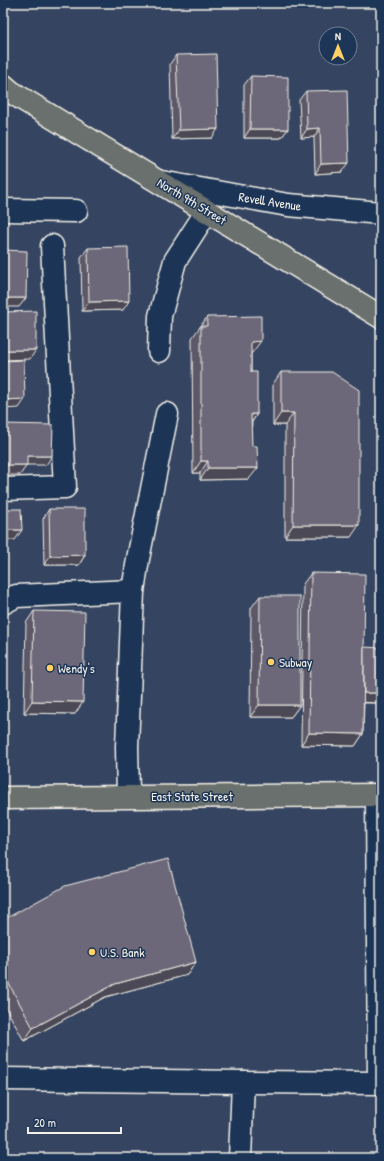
<svg xmlns="http://www.w3.org/2000/svg" width="384" height="1161" font-family="'Patrick Hand',sans-serif">
  <rect width="100%" height="100%" fill="#354461"/>
  <filter id="ink" filterUnits="userSpaceOnUse"><feTurbulence type="fractalNoise" baseFrequency=".025" numOctaves="2"/><feDisplacementMap in="SourceGraphic" scale="8" xChannelSelector="R" yChannelSelector="G"/><feConvolveMatrix kernelMatrix="1 2 1 2 8 2 1 2 1" color-interpolation-filters="sRGB"/></filter>
  <g filter="url(#ink)">
    <g fill="none" stroke-linecap="round" stroke-linejoin="round">
      <defs>
        <g id="minor">
          <polyline points="161,182 288,205 381,213"/>
          <polyline points="3,210 76,211"/>
          <polyline points="159,351 160,316 175,261 207,211"/>
          <polyline points="3,489 65,487 52,246"/>
          <polyline points="3,603 16,596 133,591"/>
          <polyline points="128,796 127,747 133,591 138,559 167,414"/>
          <polyline points="3,1079 243,1082 240,1158"/>
          <polyline points="243,1082 379,1083 377,795"/>
        </g>
        <g id="major">
          <path d="M3 85 11 92C134 168 258 242 381 317"/>
          <polyline points="3,798 381,795"/>
        </g>
      </defs>
      <!-- minor casing -->
      <use href="#minor" stroke="#f4f1e8" stroke-width="25"/>
      <!-- major casing -->
      <use href="#major" stroke="#f4f1e8" stroke-width="25"/>
      <!-- minor -->
      <use href="#minor" stroke="#1d3557" stroke-width="22"/>
      <!-- major -->
      <use href="#major" stroke="#6b706d" stroke-width="22"/>
    </g>
    <!-- wall -->
    <g fill="#5d5968" stroke="#f4f1e8">
      <polygon points="176,55 212,138 172,139 170,64"/>
      <polygon points="251,76 288,129 281,138 244,138 244,85"/>
      <polygon points="306,91 342,172 315,174 314,137 301,138 299,100"/>
      <polygon points="88,248 123,310 82,311 81,257"/>
      <polygon points="207,317 252,353 251,353 251,372 257,414 252,422 249,479 200,480 200,473 193,473 192,338"/>
      <polygon points="281,372 351,537 285,537 285,425 273,425 273,384"/>
      <polygon points="49,509 85,555 79,565 44,565 43,519"/>
      <polygon points="311,573 364,647 380,703 364,703 363,734 355,746 301,745 303,584"/>
      <polygon points="260,596 300,705 291,717 250,717 251,608"/>
      <polygon points="34,611 75,714 24,713 26,623"/>
      <polygon points="3,920 196,962 187,975 105,997 24,1041 3,1003"/>
    </g>
    <!-- shaded-wall -->
    <g fill="#4c4855" stroke="#f4f1e8">
      <polygon points="320,128 314,137 301,138 307,129"/>
      <polygon points="218,129 212,138 172,139 179,130"/>
      <polygon points="250,129 288,129 281,138 244,138"/>
      <polygon points="349,163 342,172 315,174 321,164"/>
      <polygon points="3,298 26,298 19,307 3,307"/>
      <polygon points="129,301 123,310 82,311 89,302"/>
      <polygon points="261,341 252,353 243,354 251,342"/>
      <polygon points="3,350 36,350 30,359 3,360"/>
      <polygon points="25,399 19,408 3,409 3,400"/>
      <polygon points="281,413 294,413 285,425 273,425"/>
      <polygon points="251,414 257,414 249,426"/>
      <polygon points="27,456 52,456 46,465 20,465"/>
      <polygon points="201,461 208,461 200,473 193,473"/>
      <polygon points="3,465 27,465 20,475 3,475"/>
      <polygon points="208,468 258,468 249,479 200,480"/>
      <polygon points="293,525 359,525 351,537 285,537"/>
      <polygon points="8,530 22,530 15,540 3,540"/>
      <polygon points="3,544 8,544 3,551"/>
      <polygon points="85,555 79,565 44,565 50,556"/>
      <polygon points="363,693 381,693 381,701 380,703 356,702"/>
      <polygon points="32,701 83,702 75,714 24,713"/>
      <polygon points="259,705 300,705 291,717 250,717"/>
      <polygon points="309,733 363,734 355,746 301,745"/>
      <polygon points="196,962 187,975 105,997 24,1041 33,1028 115,984"/>
    </g>
    <!-- building -->
    <g fill="#6c6779" stroke="#f4f1e8">
      <polygon points="216,54 218,129 179,130 176,55"/>
      <polygon points="251,76 288,77 288,129 250,129"/>
      <polygon points="347,90 349,163 321,164 320,128 307,129 306,91"/>
      <polygon points="128,247 129,301 89,302 88,248"/>
      <polygon points="3,250 27,251 26,298 3,298"/>
      <polygon points="36,311 36,350 3,350 3,312"/>
      <polygon points="261,316 261,341 251,342 251,372 257,372 257,414 251,414 252,446 257,446 258,468 208,468 208,461 201,461 201,326 207,326 207,317"/>
      <polygon points="24,360 25,399 3,400 3,361"/>
      <polygon points="281,372 332,372 359,390 359,525 293,525 294,413 281,413"/>
      <polygon points="3,424 53,425 52,456 27,456 27,465 3,465"/>
      <polygon points="3,494 5,494 5,509 21,509 22,530 8,530 8,544 3,544"/>
      <polygon points="49,509 85,509 85,555 50,556"/>
      <polygon points="311,573 365,574 363,734 309,733"/>
      <polygon points="260,596 300,596 300,705 259,705"/>
      <polygon points="34,611 85,612 83,702 32,701"/>
      <polygon points="364,647 381,648 381,693 364,693"/>
      <polygon points="168,859 196,962 115,984 33,1028 3,973 3,920 65,886"/>
    </g>
  </g>
  <!-- markers -->
  <g fill="#ffd166" stroke="#1d3557" stroke-width="1.5">
    <circle cx="271" cy="662" r="4"/>
    <circle cx="50" cy="668" r="4"/>
    <circle cx="92" cy="952" r="4"/>
  </g>
  <g text-anchor="middle" dominant-baseline="central" stroke-width="3" stroke-linejoin="round" paint-order="stroke">
    <!-- street labels -->
    <g font-size="13" fill="#f4f1e8" stroke="#1d3557">
      <text transform="translate(192 201) rotate(31)">North 9th Street</text>
      <text transform="translate(270 201) rotate(9)">Revell Avenue</text>
      <text x="192" y="796">East State Street</text>
    </g>
    <!-- poi labels -->
    <g font-size="13" fill="#f4f1e8" stroke="#1d3557" text-anchor="start">
      <text x="279" y="662">Subway</text>
      <text x="58" y="668">Wendy's</text>
      <text x="100" y="952">U.S. Bank</text>
    </g>
  </g>
  <!-- margin -->
  <rect width="384" height="1161" fill="none" stroke="#1d3557" stroke-width="16"/>
  <rect x="8" y="8" width="368" height="1145" fill="none" stroke="#f4f1e8" stroke-width="1.5" filter="url(#ink)"/>
  <!-- north arrow -->
  <g transform="translate(338 46)"><circle r="19" fill="#1d3557" stroke="#738091"/>
  <path d="M0-3L7 15L0 10L-7 15Z" fill="#ffd166"/>
  <text y="-6" font-size="11" font-weight="bold" text-anchor="middle" fill="#f4f1e8">N</text>
  </g>
  <!-- scale -->
  <path d="M28 1127v6h93v-6" fill="none" stroke="#f4f1e8" stroke-width="2"/>
  <text x="34" y="1127" font-size="12" fill="#f4f1e8" stroke="#1d3557" stroke-width="3" paint-order="stroke">20 m</text>
</svg>
